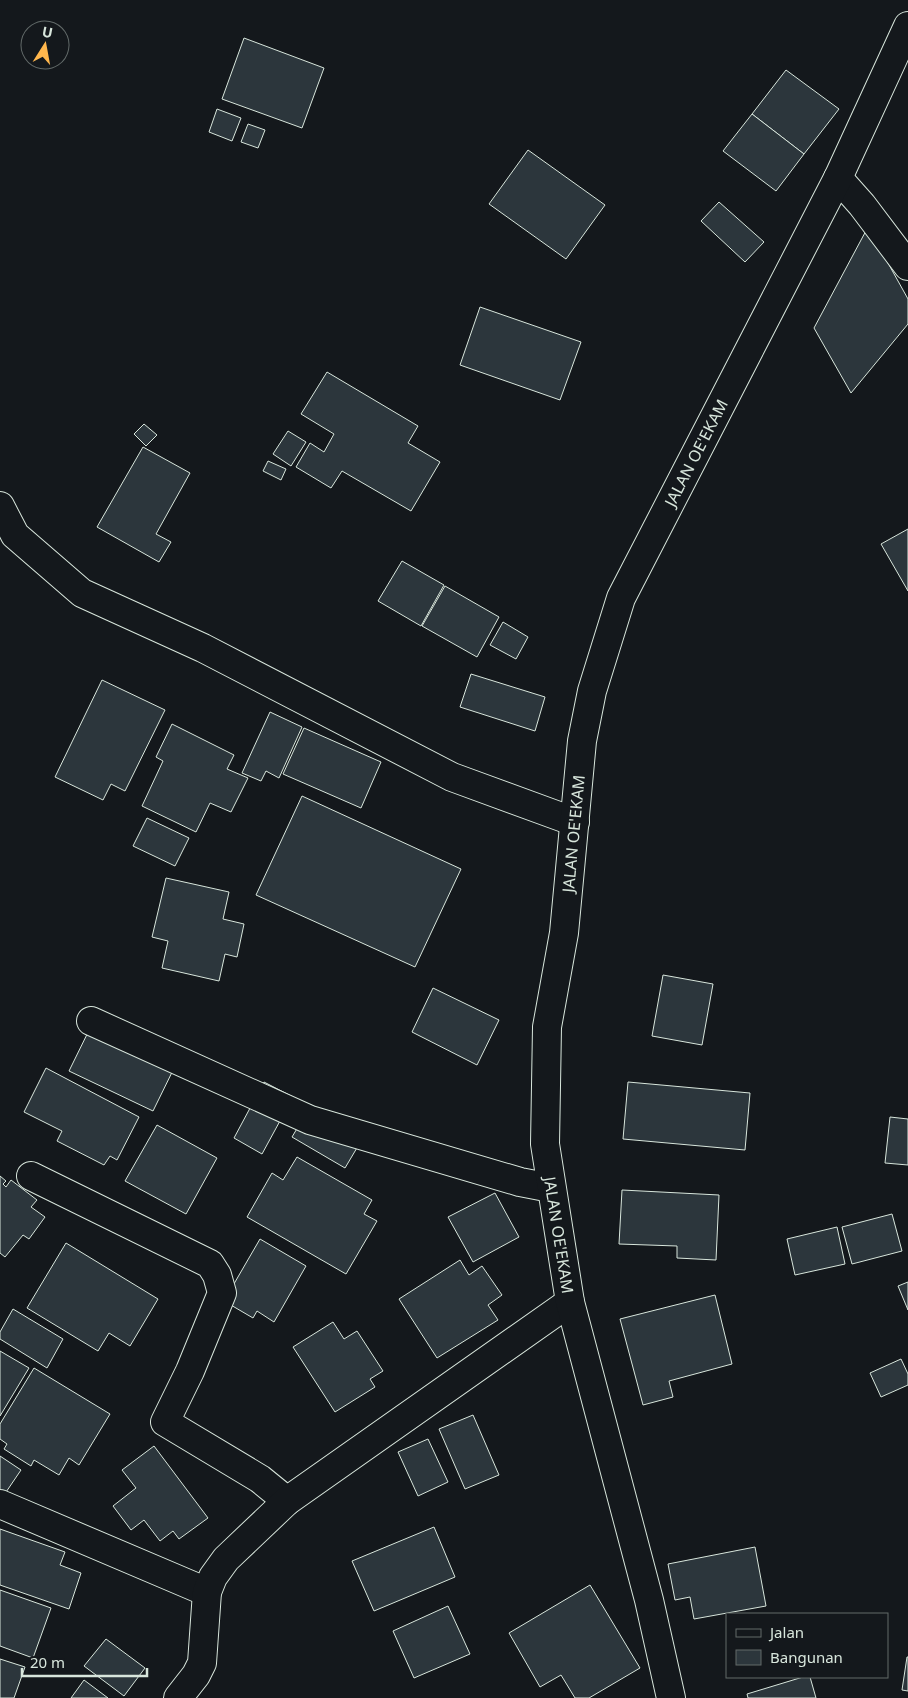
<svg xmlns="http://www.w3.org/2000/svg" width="908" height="1698" font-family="'Noto Sans',sans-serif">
  <rect width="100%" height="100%" fill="#14181c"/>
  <!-- building -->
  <g fill="#2c363c" stroke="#d8e6dc">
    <polygon points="244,38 324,68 302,128 222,99"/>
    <polygon points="786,70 839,109 804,154 752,114"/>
    <polygon points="217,109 241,118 232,141 209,132"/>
    <polygon points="752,114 804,154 776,191 723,151"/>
    <polygon points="248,124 265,130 258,148 241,142"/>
    <polygon points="528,150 605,205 566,259 489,204"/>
    <polygon points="719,202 764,242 745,262 701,221"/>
    <polygon points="868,227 908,299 908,324 851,393 814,328"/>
    <polygon points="480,307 581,342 560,400 460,365"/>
    <polygon points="327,372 418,426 408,443 440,462 411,511 342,471 331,488 296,467 310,443 324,452 334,434 301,414"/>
    <polygon points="144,424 157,435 146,446 134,434"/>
    <polygon points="288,431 306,442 291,466 273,454"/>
    <polygon points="143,447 190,473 156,534 171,542 159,562 97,527"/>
    <polygon points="268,461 286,469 281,480 263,471"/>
    <polygon points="908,529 908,591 881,544"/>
    <polygon points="402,561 444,585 421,626 378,601"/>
    <polygon points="445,586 499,617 477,657 422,626"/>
    <polygon points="503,622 528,637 516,659 490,645"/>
    <polygon points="471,674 545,697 535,731 460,707"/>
    <polygon points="102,680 165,710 125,791 111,784 103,800 55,777"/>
    <polygon points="270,712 302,727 279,778 266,771 261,781 242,773"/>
    <polygon points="172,724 234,755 227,769 248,778 231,812 210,803 196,832 142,806 163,761 156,757"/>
    <polygon points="304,728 381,762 361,808 283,774"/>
    <polygon points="302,796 461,869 415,967 256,895"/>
    <polygon points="147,818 189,838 175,866 133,846"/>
    <polygon points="166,878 229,892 223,919 244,924 237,957 225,954 219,981 162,968 168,941 152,937"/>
    <polygon points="663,975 713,984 702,1045 652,1036"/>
    <polygon points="433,988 499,1020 477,1065 412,1032"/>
    <polygon points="96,1016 180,1056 153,1111 69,1071"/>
    <polygon points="46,1068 139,1117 117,1160 110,1156 104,1165 57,1141 62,1131 24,1112"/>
    <polygon points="264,1082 293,1097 262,1154 234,1138"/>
    <polygon points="628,1082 750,1093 745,1150 623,1139"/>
    <polygon points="311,1105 364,1136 345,1168 292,1137"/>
    <polygon points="890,1117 908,1119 908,1165 885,1163"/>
    <polygon points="157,1125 217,1158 186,1214 125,1181"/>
    <polygon points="297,1157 372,1200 364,1214 377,1221 346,1274 247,1217 272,1173 283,1180"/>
    <polygon points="0,1176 6,1181 3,1184 6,1187 11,1180 37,1200 31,1207 45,1217 29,1239 23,1235 5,1257 0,1253"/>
    <polygon points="622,1190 719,1195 716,1260 677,1258 677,1246 619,1244"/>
    <polygon points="495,1193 519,1237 473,1262 448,1217"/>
    <polygon points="892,1214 902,1251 852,1264 842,1227"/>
    <polygon points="837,1227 845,1264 795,1275 787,1239"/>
    <polygon points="260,1239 306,1266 274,1322 257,1311 253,1318 224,1301"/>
    <polygon points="66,1243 158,1299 130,1346 109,1333 98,1351 27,1308"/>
    <polygon points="460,1260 469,1275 482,1266 502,1295 488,1305 498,1320 437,1358 399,1299"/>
    <polygon points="908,1282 908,1310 898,1286"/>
    <polygon points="715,1295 732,1364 669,1381 673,1397 643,1405 620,1319"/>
    <polygon points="13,1309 63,1339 47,1368 0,1339 0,1332"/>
    <polygon points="333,1322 344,1339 357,1331 383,1371 370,1379 375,1387 335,1412 293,1347"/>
    <polygon points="0,1351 29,1368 0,1416"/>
    <polygon points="901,1359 908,1374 908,1385 881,1397 870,1373"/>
    <polygon points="34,1368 110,1414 79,1465 69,1458 59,1475 34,1460 31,1466 4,1449 7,1444 0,1439 0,1424"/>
    <polygon points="473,1415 499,1475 465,1489 439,1429"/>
    <polygon points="428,1439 448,1482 418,1496 398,1452"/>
    <polygon points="154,1446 208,1518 179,1539 173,1531 160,1541 144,1520 131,1530 113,1506 136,1488 122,1470"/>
    <polygon points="0,1456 21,1470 2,1498 0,1497"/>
    <polygon points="434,1527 455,1577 374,1611 352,1561"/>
    <polygon points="0,1529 65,1552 60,1565 81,1573 69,1609 0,1585"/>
    <polygon points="755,1547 766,1606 694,1619 690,1597 675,1600 668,1564"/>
    <polygon points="590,1585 640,1668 589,1698 575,1698 561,1675 540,1687 509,1633"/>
    <polygon points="0,1590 51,1608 33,1658 0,1646"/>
    <polygon points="448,1606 470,1654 414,1678 393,1631"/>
    <polygon points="106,1639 145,1668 124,1696 84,1666"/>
    <polygon points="907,1657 908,1657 908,1691 902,1690"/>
    <polygon points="0,1659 25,1667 14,1698 0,1698"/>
    <polygon points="803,1677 810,1677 816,1698 748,1698 747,1694"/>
    <polygon points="84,1680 108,1698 71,1698"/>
  </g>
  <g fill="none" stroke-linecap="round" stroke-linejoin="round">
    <defs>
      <g id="minor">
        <polyline points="838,178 862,205 908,266"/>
        <polyline points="0,506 15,535 82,593 203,648 452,777 575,822"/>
        <polyline points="91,1021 310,1120 520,1182 551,1188"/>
        <polyline points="31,1176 210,1264 217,1275 222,1293 190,1371 165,1422 260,1479 287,1501"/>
        <polyline points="0,1504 207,1592"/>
        <polyline points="178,1698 196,1675 202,1663 207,1592 213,1577 226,1559 287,1501 570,1302"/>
      </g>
      <g id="tertiary">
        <path id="s1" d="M671 1698 649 1600 570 1302 545 1144 547 1027 564 933 582 741 592 691 621 598 838 178 908 26"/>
      </g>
    </defs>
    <!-- minor casing -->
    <use href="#minor" stroke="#d8e6dc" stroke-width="30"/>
    <!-- tertiary casing -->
    <use href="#tertiary" stroke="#d8e6dc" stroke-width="30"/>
    <!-- minor -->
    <use href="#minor" stroke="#14181c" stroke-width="28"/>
    <!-- tertiary -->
    <use href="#tertiary" stroke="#14181c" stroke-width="28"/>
  </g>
  <g text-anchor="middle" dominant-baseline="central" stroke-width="4" stroke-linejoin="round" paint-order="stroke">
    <!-- street labels -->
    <g font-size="16" fill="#d8e6dc" stroke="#14181c">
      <text stroke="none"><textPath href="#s1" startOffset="1286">JALAN OE'EKAM</textPath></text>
      <text stroke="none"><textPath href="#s1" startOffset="881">JALAN OE'EKAM</textPath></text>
      <text transform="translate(559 1235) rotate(81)">JALAN OE'EKAM</text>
    </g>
  </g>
  <!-- legend -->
  <rect x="726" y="1613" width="162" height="65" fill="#14181c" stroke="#626a69"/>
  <rect x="736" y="1629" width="25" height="8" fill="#14181c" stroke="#626a69"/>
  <text x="770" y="1638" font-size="15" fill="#d8e6dc">Jalan</text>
  <rect x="736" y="1650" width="25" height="15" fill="#2c363c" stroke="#626a69"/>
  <text x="770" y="1663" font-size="15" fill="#d8e6dc">Bangunan</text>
  <!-- north arrow -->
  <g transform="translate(45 45) rotate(11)"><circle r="24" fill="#14181c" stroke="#626a69"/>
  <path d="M0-4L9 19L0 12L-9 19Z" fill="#ffb74d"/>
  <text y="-8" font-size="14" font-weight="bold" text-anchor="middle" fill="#d8e6dc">U</text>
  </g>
  <!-- scale -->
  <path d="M22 1668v8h125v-8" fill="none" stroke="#d8e6dc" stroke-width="2.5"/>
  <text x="30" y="1668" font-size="15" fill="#d8e6dc" stroke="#14181c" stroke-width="4" paint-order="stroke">20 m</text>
</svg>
